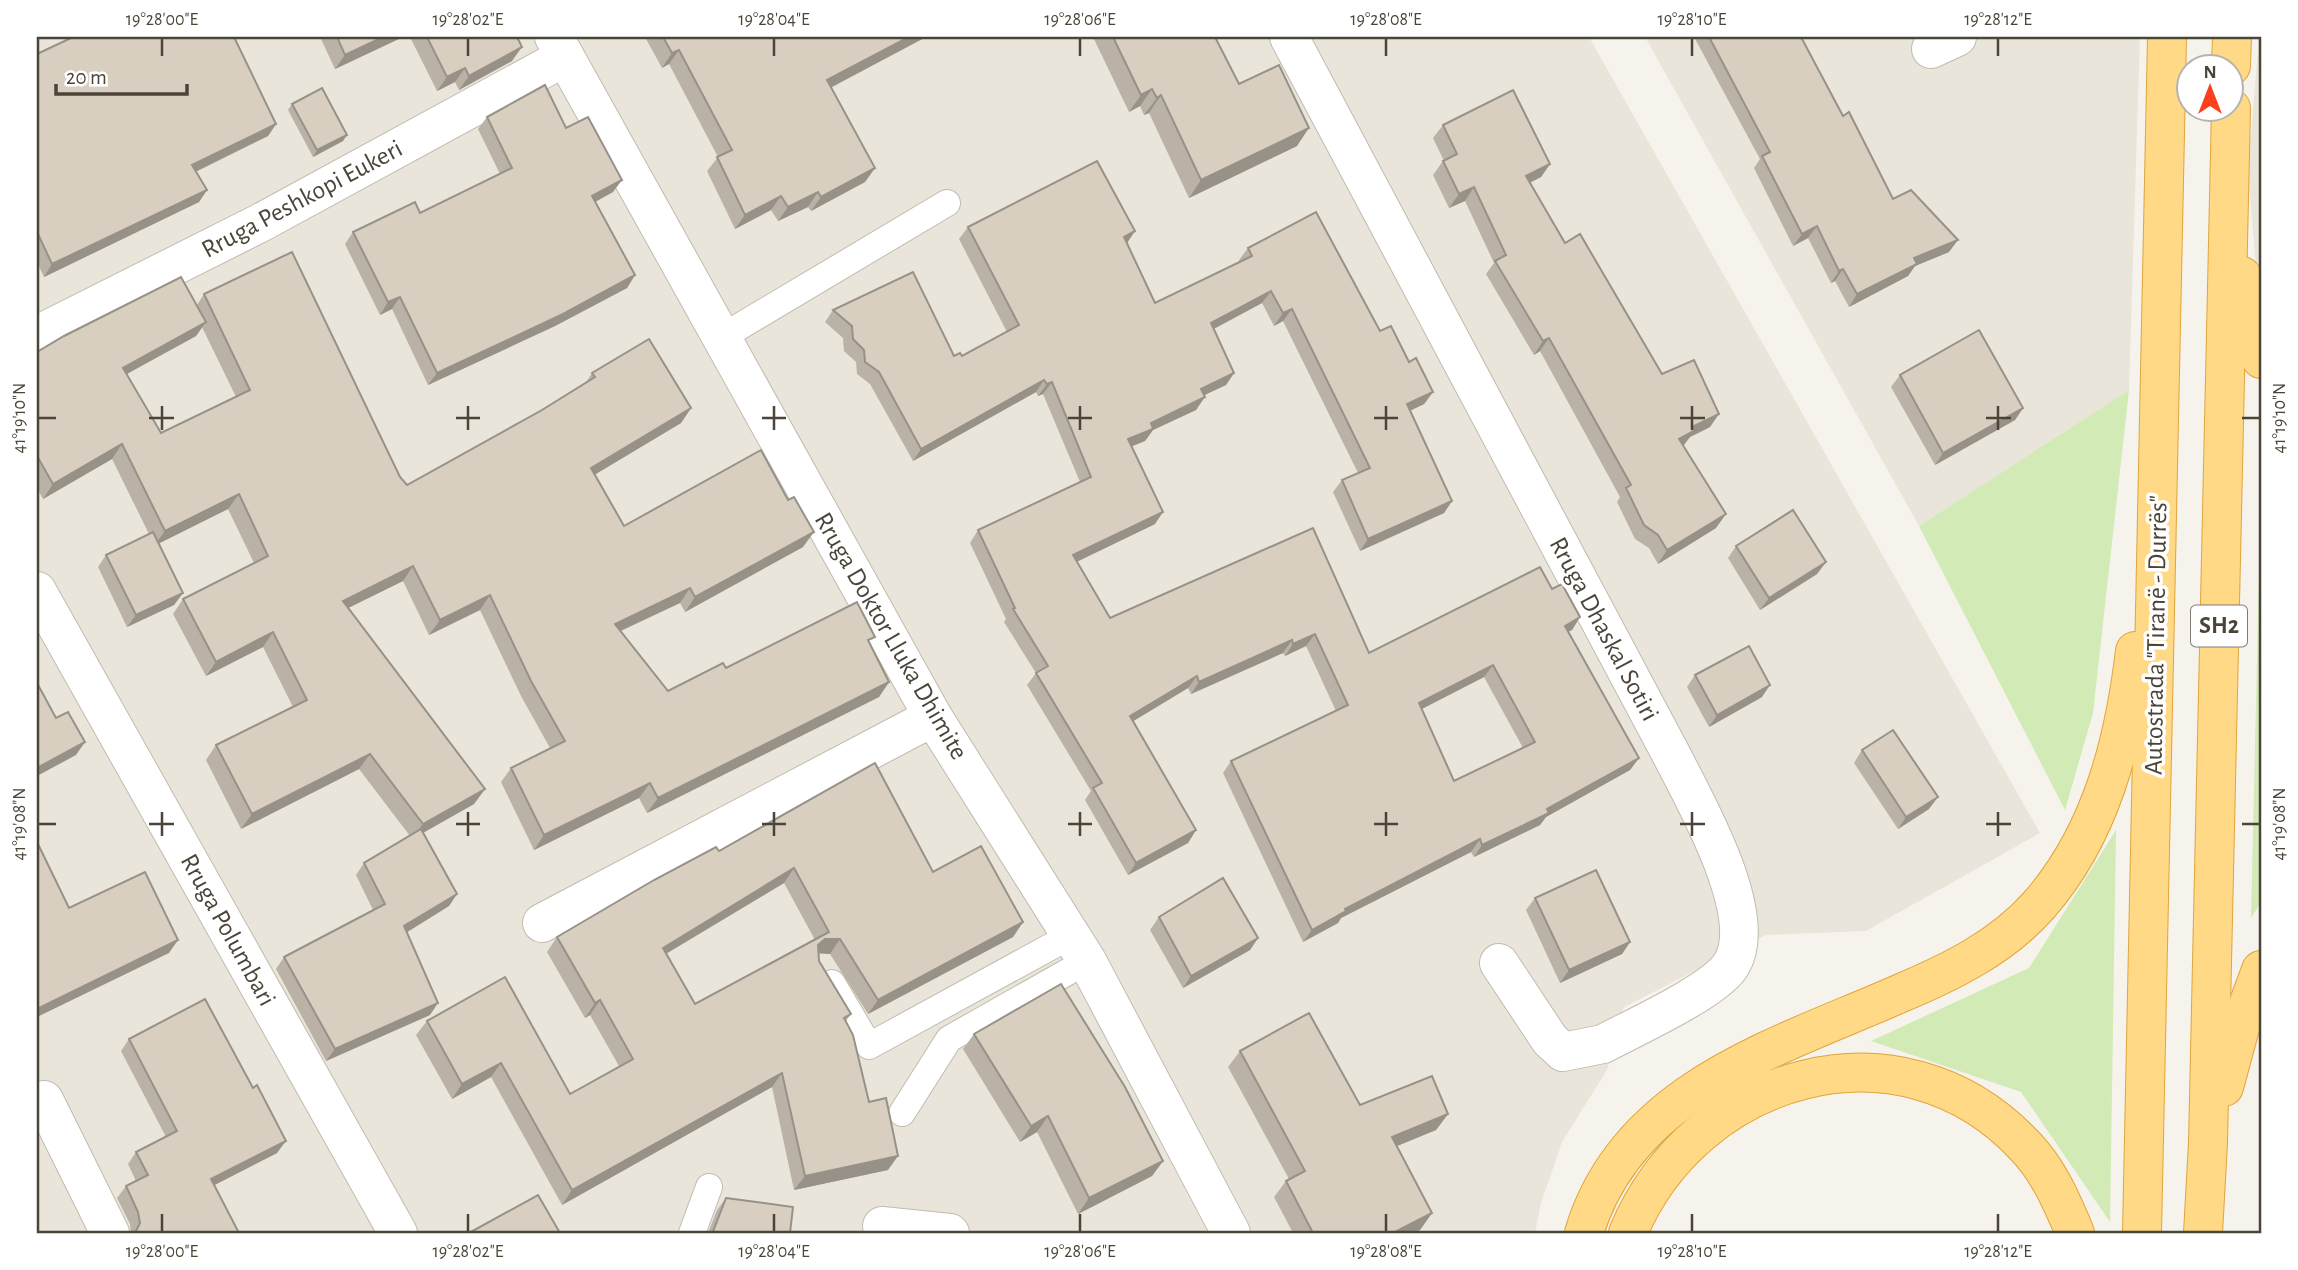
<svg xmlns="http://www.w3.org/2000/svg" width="2298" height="1270" font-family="'Alegreya Sans',sans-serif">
  <rect width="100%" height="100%" fill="#f6f3ec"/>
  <!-- residential -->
  <g fill="#eae5da">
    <polygon points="37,37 1589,37 2040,833 1866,931 1766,935 1624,1007 1607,1070 1562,1142 1541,1203 1535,1233 37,1233"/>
    <polygon points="1645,37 2140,37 2129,390 1919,526"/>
    <polygon points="2259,37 2261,37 2261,292 2257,280 2248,171"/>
  </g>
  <!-- green -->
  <g fill="#d2eab5">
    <polygon points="2129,390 2093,713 2065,810 1919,526"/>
    <polygon points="2261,490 2261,902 2251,918"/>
    <polygon points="2116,830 2110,1222 2021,1092 1871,1041 2029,968"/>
  </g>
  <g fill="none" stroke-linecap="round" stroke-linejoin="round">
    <defs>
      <g id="service">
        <polyline points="722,337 947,203"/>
        <polyline points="832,983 869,1046 1072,935"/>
        <polyline points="902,1113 949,1039 1087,961"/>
        <polyline points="692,1233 709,1187"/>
      </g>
      <g id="minor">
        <polyline points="554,37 933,717 1087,961 1231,1233"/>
        <path d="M1289 37 1671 754C1694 800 1762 916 1731 965 1715 991 1633 1028 1603 1044L1563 1052 1550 1040 1499 963"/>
        <polyline points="1931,49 1957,37"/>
        <polyline points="37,335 260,223 565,57"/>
        <polyline points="37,591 398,1233"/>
        <polyline points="542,923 933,717"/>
        <polyline points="44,1100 110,1233"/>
        <polyline points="882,1226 950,1233"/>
      </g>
      <g id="trunk">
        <polyline points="2231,66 2232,37"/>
        <polyline points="2242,276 2261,359"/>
        <polyline points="2224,1087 2241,1024 2261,970"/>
        <path d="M1584 1233C1627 1089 1779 1047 1901 993 1951 972 2002 947 2039 905 2101 834 2124 743 2135 651"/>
        <path d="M1628 1233C1694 1074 1900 1012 2025 1146 2049 1171 2062 1202 2075 1233"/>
        <polyline points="2142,1233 2167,37"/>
        <polyline points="2203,1233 2208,1143 2231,108"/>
      </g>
    </defs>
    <!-- service casing -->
    <use href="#service" stroke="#c2bbae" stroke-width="28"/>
    <!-- minor casing -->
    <use href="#minor" stroke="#c2bbae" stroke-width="40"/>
    <!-- trunk casing -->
    <use href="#trunk" stroke="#e0a43c" stroke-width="40"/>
    <!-- service -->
    <use href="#service" stroke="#fff" stroke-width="26"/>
    <!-- minor -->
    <use href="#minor" stroke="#fff" stroke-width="38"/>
    <!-- trunk -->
    <use href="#trunk" stroke="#ffd985" stroke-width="38"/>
  </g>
  <!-- wall -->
  <g fill="#bab2a6" fill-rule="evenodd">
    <polygon points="73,37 240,37 235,40 276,124 268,136 196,172 207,190 199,202 44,277 37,262 37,54"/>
    <polygon points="320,37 403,37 335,69"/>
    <polygon points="410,37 517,37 512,61 459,90 455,82 437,91"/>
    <polygon points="645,37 926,37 831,87 875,168 865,182 811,211 808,207 778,221 771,210 735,229 707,171 718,157 669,64 662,68"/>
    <polygon points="1093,37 1215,37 1239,84 1297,146 1189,198 1149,113 1144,115 1140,106 1129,112"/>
    <polygon points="1694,37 1801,37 1843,116 1893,199 1949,252 1915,266 1908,276 1849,307 1835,281 1831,283 1808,238 1793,246 1754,168 1760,159"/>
    <polygon points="292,104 343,141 313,157 288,110"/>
    <polygon points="487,117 566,128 613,192 595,202 635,275 627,288 555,326 428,385 392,309 380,315 345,244 353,232 420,213 500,174 478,129"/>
    <polygon points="1443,125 1550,164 1541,177 1530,183 1565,243 1662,374 1710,427 1690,437 1683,445 1716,528 1658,564 1649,548 1635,539 1617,502 1620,497 1540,351 1534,355 1486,274 1494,263 1465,201 1449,208 1433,175 1443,161 1444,161 1433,138"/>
    <path d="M968 227 1135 231 1127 243 1155 303 1240 262 1239 260 1248 248 1380 331 1409 362 1433 392 1424 404 1410 411 1452 501 1444 513 1360 551 1333 492 1342 480 1358 473 1283 321 1274 326 1262 303 1214 329 1234 373 1226 385 1204 395 1196 410 1153 430 1145 441 1132 446 1155 524 1076 562 1110 618 1313 528 1369 653 1552 589 1580 617 1572 630 1568 631 1639 758 1630 770 1546 817 1540 825 1474 857 1471 852 1341 918 1338 923 1303 942 1223 773 1231 761 1336 711 1306 646 1285 656 1283 653 1191 694 1188 688 1133 721 1196 830 1188 843 1128 875 1085 800 1091 791 1027 685 1036 673 1004 622 1006 619 970 543 978 530 1080 482 1043 394 1038 396 1036 392 913 461 870 384 857 374 856 362 844 351 843 338 825 322 833 310 954 356H962L1007 332 959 239ZM1484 677 1523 748 1454 781 1422 709Z"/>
    <path d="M204 294 400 477 407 485 542 410 585 384 592 373 691 408 681 423 595 474 624 526 803 547 685 612 680 603 621 631 668 691 726 668 870 644 889 682 879 697 647 813 639 798 534 850 501 782 511 768 550 748 521 696 480 610 429 635 403 581 348 608 485 789 474 804 423 833 457 894 449 906 407 932 430 1015 326 1061 276 969 284 957 373 910 356 875 364 863 410 836 359 769 241 829 206 760 216 745 293 707 263 647 206 676 173 614 183 599 254 563 228 509 159 543 183 593 174 605 127 627 98 567 106 555 149 534 112 459 43 499 37 488V352L197 305ZM202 327 236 397 161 433 127 374 196 336Z"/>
    <polygon points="1900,375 2023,408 2015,420 1935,465 1891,387"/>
    <polygon points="1736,546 1826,562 1817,574 1760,610 1728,558"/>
    <polygon points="1695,675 1762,697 1709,727 1687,687"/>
    <polygon points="1862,750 1929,809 1898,829 1854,763"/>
    <path d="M719 851 933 872 1023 922 1013 937 868 1014 830 954 818 953 819 961 851 1014 846 1021 888 1170 794 1190 772 1087 562 1205 491 1077 452 1099 416 1035 427 1021 570 1094 619 1066 590 1015 585 1018 547 952 557 937ZM784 883 815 940 695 1004 666 954Z"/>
    <polygon points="1535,898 1630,942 1622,954 1560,983 1526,910"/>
    <polygon points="1159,917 1258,938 1250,950 1183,988 1150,930"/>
    <polygon points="974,1034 1163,1161 1152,1176 1078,1214 1037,1132 1020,1142 963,1049"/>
    <polygon points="129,1039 277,1153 214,1185 239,1233 131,1233 130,1224 117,1198 126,1186 136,1181 128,1164 136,1152 166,1137 121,1051"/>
    <polygon points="1240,1051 1360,1105 1448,1114 1436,1130 1397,1146 1432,1213 1420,1230 1413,1233 1293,1233 1274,1197 1286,1181 1289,1179 1228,1067"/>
    <polygon points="726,1198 790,1233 708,1233 717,1210"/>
  </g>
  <!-- shaded-wall -->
  <g fill="#979187">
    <polygon points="383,37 403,37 335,69 345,55"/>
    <polygon points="909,37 926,37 817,95 827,80"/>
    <polygon points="522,47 512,61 459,90 469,76"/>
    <polygon points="679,50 669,64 662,68 672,53"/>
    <polygon points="465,68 455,82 437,91 447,77"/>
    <polygon points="1152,89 1140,106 1129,112 1141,95"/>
    <polygon points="1161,95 1149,113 1144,115 1157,98"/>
    <polygon points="276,124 268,136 184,177 192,165"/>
    <polygon points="1309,128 1297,146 1189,198 1201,180"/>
    <polygon points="347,135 343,141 313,157 317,150"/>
    <polygon points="1550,164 1541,177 1516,189 1526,176"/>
    <polygon points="875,168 865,182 811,211 821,197"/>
    <polygon points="622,180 613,192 584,208 592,196"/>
    <polygon points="1474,187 1465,201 1449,208 1459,194"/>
    <polygon points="207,190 199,202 44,277 52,264"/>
    <polygon points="818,192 808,207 778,221 788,207"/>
    <polygon points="781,196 771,210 735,229 745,215"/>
    <polygon points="1817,226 1808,238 1793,246 1802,234"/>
    <polygon points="1135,231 1127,243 1124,237"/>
    <polygon points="1958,240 1949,252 1915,266 1908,276 1849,307 1857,294 1914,258"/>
    <polygon points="1843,269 1835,281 1831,283 1839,271"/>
    <polygon points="635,275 627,288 555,326 428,385 437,373"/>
    <polygon points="1271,291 1262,303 1202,335 1211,323"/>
    <polygon points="400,297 392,309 380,315 388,302"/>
    <polygon points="1292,309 1283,321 1274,326 1283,313"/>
    <polygon points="206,322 196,336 112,382 123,368"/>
    <polygon points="1549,338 1540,351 1534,355 1543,341"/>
    <polygon points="1234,373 1226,385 1192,401 1201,389"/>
    <polygon points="1044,380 1036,392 913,461 921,449"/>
    <polygon points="1052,382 1043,394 1038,396 1047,384"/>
    <polygon points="1433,392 1424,404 1399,416 1407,404"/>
    <polygon points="1205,397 1196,410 1153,430 1145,441 1120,451 1128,439 1151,423"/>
    <polygon points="691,408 681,423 581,483 591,468"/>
    <polygon points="2023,408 2015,420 1935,465 1943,453"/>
    <polygon points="1719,414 1710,427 1690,437 1684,445 1670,453 1679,439 1692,427"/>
    <polygon points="122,444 112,459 43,499 53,484"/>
    <polygon points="239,494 228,509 154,546 165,531"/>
    <polygon points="1452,501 1444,513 1360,551 1368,539"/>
    <polygon points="1163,512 1155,524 1064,568 1073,555"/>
    <polygon points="1726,514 1716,528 1658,564 1667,550"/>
    <polygon points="814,532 803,547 685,612 695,597"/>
    <polygon points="1826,562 1817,574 1760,610 1769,598"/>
    <polygon points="413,566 403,581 332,616 343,601"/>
    <polygon points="690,588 680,603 605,638 615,624"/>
    <polygon points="183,593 174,605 127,627 136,615"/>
    <polygon points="490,595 480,610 429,635 440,620"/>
    <polygon points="1580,617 1572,630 1557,638 1565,626"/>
    <polygon points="273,632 263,647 206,676 216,662"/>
    <polygon points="1315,634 1306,646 1285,656 1293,644"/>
    <polygon points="1292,640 1283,653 1191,694 1199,682"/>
    <polygon points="1493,665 1484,677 1410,715 1419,703"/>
    <polygon points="1197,676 1188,688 1122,728 1130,716"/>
    <polygon points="889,682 879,697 647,813 658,798"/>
    <polygon points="1770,685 1762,697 1709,727 1717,715"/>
    <polygon points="85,742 76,755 37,776 37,768"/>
    <polygon points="370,754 359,769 241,829 252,814"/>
    <polygon points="1639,758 1630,770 1546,817 1540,825 1474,857 1482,845"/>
    <polygon points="650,783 639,798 534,850 544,835"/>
    <polygon points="485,789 474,804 412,839 423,824"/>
    <polygon points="1938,797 1929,809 1898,829 1906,817"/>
    <polygon points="1196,830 1188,843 1128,875 1136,863"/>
    <polygon points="1480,839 1471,852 1341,918 1338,923 1303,942 1312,930 1345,909"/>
    <polygon points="794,868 784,883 652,962 663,948"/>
    <polygon points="457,894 449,906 396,939 404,926"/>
    <polygon points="1023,922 1013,937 868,1014 878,1000"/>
    <polygon points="1258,938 1250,950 1183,988 1191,976"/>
    <polygon points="825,939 840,939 830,954 815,953 818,945"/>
    <polygon points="178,940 169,953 37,1017 37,1009"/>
    <polygon points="1630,942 1622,954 1560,983 1569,970"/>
    <polygon points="600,1000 590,1015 585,1018 595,1003"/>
    <polygon points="438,1003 430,1015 326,1061 335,1049"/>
    <polygon points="501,1063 491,1077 452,1099 462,1084"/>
    <polygon points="782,1073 772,1087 562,1205 572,1190"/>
    <polygon points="1448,1114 1436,1130 1380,1153 1392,1137"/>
    <polygon points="1048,1116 1037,1132 1020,1142 1031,1126"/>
    <polygon points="286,1141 277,1153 203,1191 211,1179"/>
    <polygon points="898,1156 888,1170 794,1190 805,1176"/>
    <polygon points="1163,1161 1152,1176 1078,1214 1089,1198"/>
    <polygon points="1432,1213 1420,1230 1413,1233 1393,1233"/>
  </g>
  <!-- building -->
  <g fill="#d8cfc1" stroke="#979187" stroke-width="2" fill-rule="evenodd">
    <polygon points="73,37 234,37 276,124 192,165 207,190 52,264 37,232 37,54"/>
    <polygon points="337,37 383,37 345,55"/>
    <polygon points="427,37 517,37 522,47 469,76 465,68 447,77"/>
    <polygon points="663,37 909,37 827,80 875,168 821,197 818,192 788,207 781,196 745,215 717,157 732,150 679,50 672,53"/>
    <polygon points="1113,37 1215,37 1239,84 1279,65 1309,128 1201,180 1161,95 1157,98 1152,89 1141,95"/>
    <polygon points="1709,37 1801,37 1843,116 1849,112 1893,199 1911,190 1958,240 1914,258 1917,264 1857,294 1843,269 1839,271 1817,226 1802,234 1762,156 1770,152"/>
    <polygon points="545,85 566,128 588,117 622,180 592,196 635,275 563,314 437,373 400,297 388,302 353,232 415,202 420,213 512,168 487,117"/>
    <polygon points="322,88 347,135 317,150 292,104"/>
    <polygon points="1513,90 1550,164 1526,176 1565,243 1580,234 1662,374 1694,360 1719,414 1692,427 1694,431 1679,439 1726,514 1667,550 1658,535 1644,525 1626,488 1631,485 1549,338 1543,341 1495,261 1506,255 1474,187 1459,194 1443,161 1457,154 1443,125"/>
    <path d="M1097 161 1135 231 1124 237 1155 303 1252 256 1248 248 1316 212 1380 331 1391 326 1409 362 1416 358 1433 392 1407 404 1452 501 1368 539 1342 480 1370 468 1292 309 1283 313 1271 291 1211 323 1234 373 1201 389 1205 397 1151 423 1153 429 1128 439 1163 512 1073 555 1110 618 1313 528 1369 653 1540 567 1552 589 1562 584 1580 617 1565 626 1639 758 1547 809 1549 813 1482 845 1480 839 1345 909 1346 911 1312 930 1231 761 1348 705 1315 634 1293 644 1292 640 1199 682 1197 676 1130 716 1196 830 1136 863 1093 788 1102 783 1036 673 1048 666 1013 609 1015 608 978 530 1091 477 1052 382 1047 384 1044 380 921 449 879 372 865 362 864 350 853 339 852 326 833 310 913 272 954 356 960 353 962 356 1019 325 968 227ZM1493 665 1535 742 1454 781 1419 703Z"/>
    <polygon points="292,252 400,477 407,485 542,410 595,377 592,373 649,339 691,408 591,468 624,526 761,450 788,500 794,497 814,532 695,597 690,588 615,624 668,691 723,663 726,668 857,602 875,637 868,640 889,682 658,798 650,783 544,835 511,768 565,741 531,681 490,595 440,620 413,566 343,601 485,789 423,824 370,754 252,814 216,745 307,700 273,632 216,662 183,599 268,556 239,494 165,531 122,444 53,484 37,456 37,352 64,336 181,277 206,322 123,368 161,433 250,390 204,294"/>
    <polygon points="1979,330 2023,408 1943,453 1900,375"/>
    <polygon points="1793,510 1826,562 1769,598 1736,546"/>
    <polygon points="153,532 183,593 136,615 106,555"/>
    <polygon points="1749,646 1770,685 1717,715 1695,675"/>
    <polygon points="37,683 56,718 68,712 85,742 37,768"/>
    <polygon points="1893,730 1938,797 1906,817 1862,750"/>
    <path d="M875 763 933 872 981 846 1023 922 878 1000 840 939H825L818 945 819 961 851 1014 844 1018 853 1035 869 1102 886 1098 898 1156 805 1176 782 1073 572 1190 501 1063 462 1084 427 1021 505 977 570 1094 633 1059 600 1000 595 1003 557 937 654 880 716 847 719 851ZM794 868 829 932 695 1004 663 948Z"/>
    <polygon points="421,829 457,894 404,926 438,1003 335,1049 284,957 385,904 364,863"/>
    <polygon points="37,842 69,908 145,872 178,940 37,1009"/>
    <polygon points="1596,870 1630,942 1569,970 1535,898"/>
    <polygon points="1223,878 1258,938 1191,976 1159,917"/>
    <polygon points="1061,984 1125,1087 1163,1161 1089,1198 1048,1116 1031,1126 974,1034"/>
    <polygon points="205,999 253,1088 257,1085 286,1141 211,1179 239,1233 163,1233 163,1232 160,1233 135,1233 140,1223 138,1212 126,1186 148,1175 136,1152 177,1131 129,1039"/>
    <polygon points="1309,1013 1360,1105 1432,1076 1448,1114 1392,1137 1432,1213 1393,1233 1313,1233 1286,1181 1305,1171 1240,1051"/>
    <polygon points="538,1195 560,1233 469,1233"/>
    <polygon points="726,1198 793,1207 790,1233 713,1233 714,1229"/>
  </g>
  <!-- ticks -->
  <path fill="none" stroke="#4b4439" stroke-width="2.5" d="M162 38V56M468 38V56M774 38V56M1080 38V56M1386 38V56M1692 38V56M1998 38V56M162 406V430M468 406V430M774 406V430M1080 406V430M1386 406V430M1692 406V430M1998 406V430M38 418H56M149 418H174M456 418H480M762 418H786M1068 418H1092M1374 418H1398M1680 418H1705M1986 418H2011M2242 418H2260M162 812V836M468 812V836M774 812V836M1080 812V836M1386 812V836M1692 812V836M1998 812V836M38 824H56M149 824H174M456 824H480M762 824H786M1068 824H1092M1374 824H1398M1680 824H1705M1986 824H2011M2242 824H2260M162 1214V1232M468 1214V1232M774 1214V1232M1080 1214V1232M1386 1214V1232M1692 1214V1232M1998 1214V1232"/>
  <g text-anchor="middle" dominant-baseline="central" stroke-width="7" stroke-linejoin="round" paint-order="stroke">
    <!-- shield labels -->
    <rect fill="#fff" stroke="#817c74" stroke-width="2" x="2191" y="605.5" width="56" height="41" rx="5"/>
    <g font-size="24" font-weight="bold" fill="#4b4439">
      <text x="2219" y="626">SH2</text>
    </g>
    <!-- street labels -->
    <g font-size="26" fill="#4b4439" stroke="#fff">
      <text transform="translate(302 199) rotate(-28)">Rruga Peshkopi Eukeri</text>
      <text transform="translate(1604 629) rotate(62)">Rruga Dhaskal Sotiri</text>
      <text transform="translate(2156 635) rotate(-89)">Autostrada "Tiranë - Durrës"</text>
      <text transform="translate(891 636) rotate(60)">Rruga Doktor Lluka Dhimite</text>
      <text transform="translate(228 930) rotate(61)">Rruga Polumbari</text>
    </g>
  </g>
  <!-- border -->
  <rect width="2298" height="1270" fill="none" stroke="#ffffff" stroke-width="77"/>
  <!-- north arrow -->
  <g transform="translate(2210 88)"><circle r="33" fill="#ffffff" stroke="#b7b4b0" stroke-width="2"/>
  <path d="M0-5L12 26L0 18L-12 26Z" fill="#fc3f1d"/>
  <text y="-10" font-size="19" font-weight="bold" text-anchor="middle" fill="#4b4439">N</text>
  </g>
  <!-- scale -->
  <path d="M56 84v10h131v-10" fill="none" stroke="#4b4439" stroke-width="3.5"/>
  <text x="66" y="84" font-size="21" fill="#4b4439" stroke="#ffffff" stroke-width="5" paint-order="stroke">20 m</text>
  <rect x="38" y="38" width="2222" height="1194" fill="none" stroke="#4b4439" stroke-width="2.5"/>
  <g font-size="18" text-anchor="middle" fill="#4b4439">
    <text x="162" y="25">19°28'00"E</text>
    <text x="468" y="25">19°28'02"E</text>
    <text x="774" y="25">19°28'04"E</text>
    <text x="1080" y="25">19°28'06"E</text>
    <text x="1386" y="25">19°28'08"E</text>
    <text x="1692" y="25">19°28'10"E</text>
    <text x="1998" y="25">19°28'12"E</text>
    <text transform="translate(19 418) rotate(-90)" y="6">41°19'10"N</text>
    <text transform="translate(2279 418) rotate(-90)" y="6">41°19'10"N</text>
    <text transform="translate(19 824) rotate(-90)" y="6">41°19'08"N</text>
    <text transform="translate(2279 824) rotate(-90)" y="6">41°19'08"N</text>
    <text x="162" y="1257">19°28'00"E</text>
    <text x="468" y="1257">19°28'02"E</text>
    <text x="774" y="1257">19°28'04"E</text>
    <text x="1080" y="1257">19°28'06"E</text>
    <text x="1386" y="1257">19°28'08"E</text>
    <text x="1692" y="1257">19°28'10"E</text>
    <text x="1998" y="1257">19°28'12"E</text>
  </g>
</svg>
